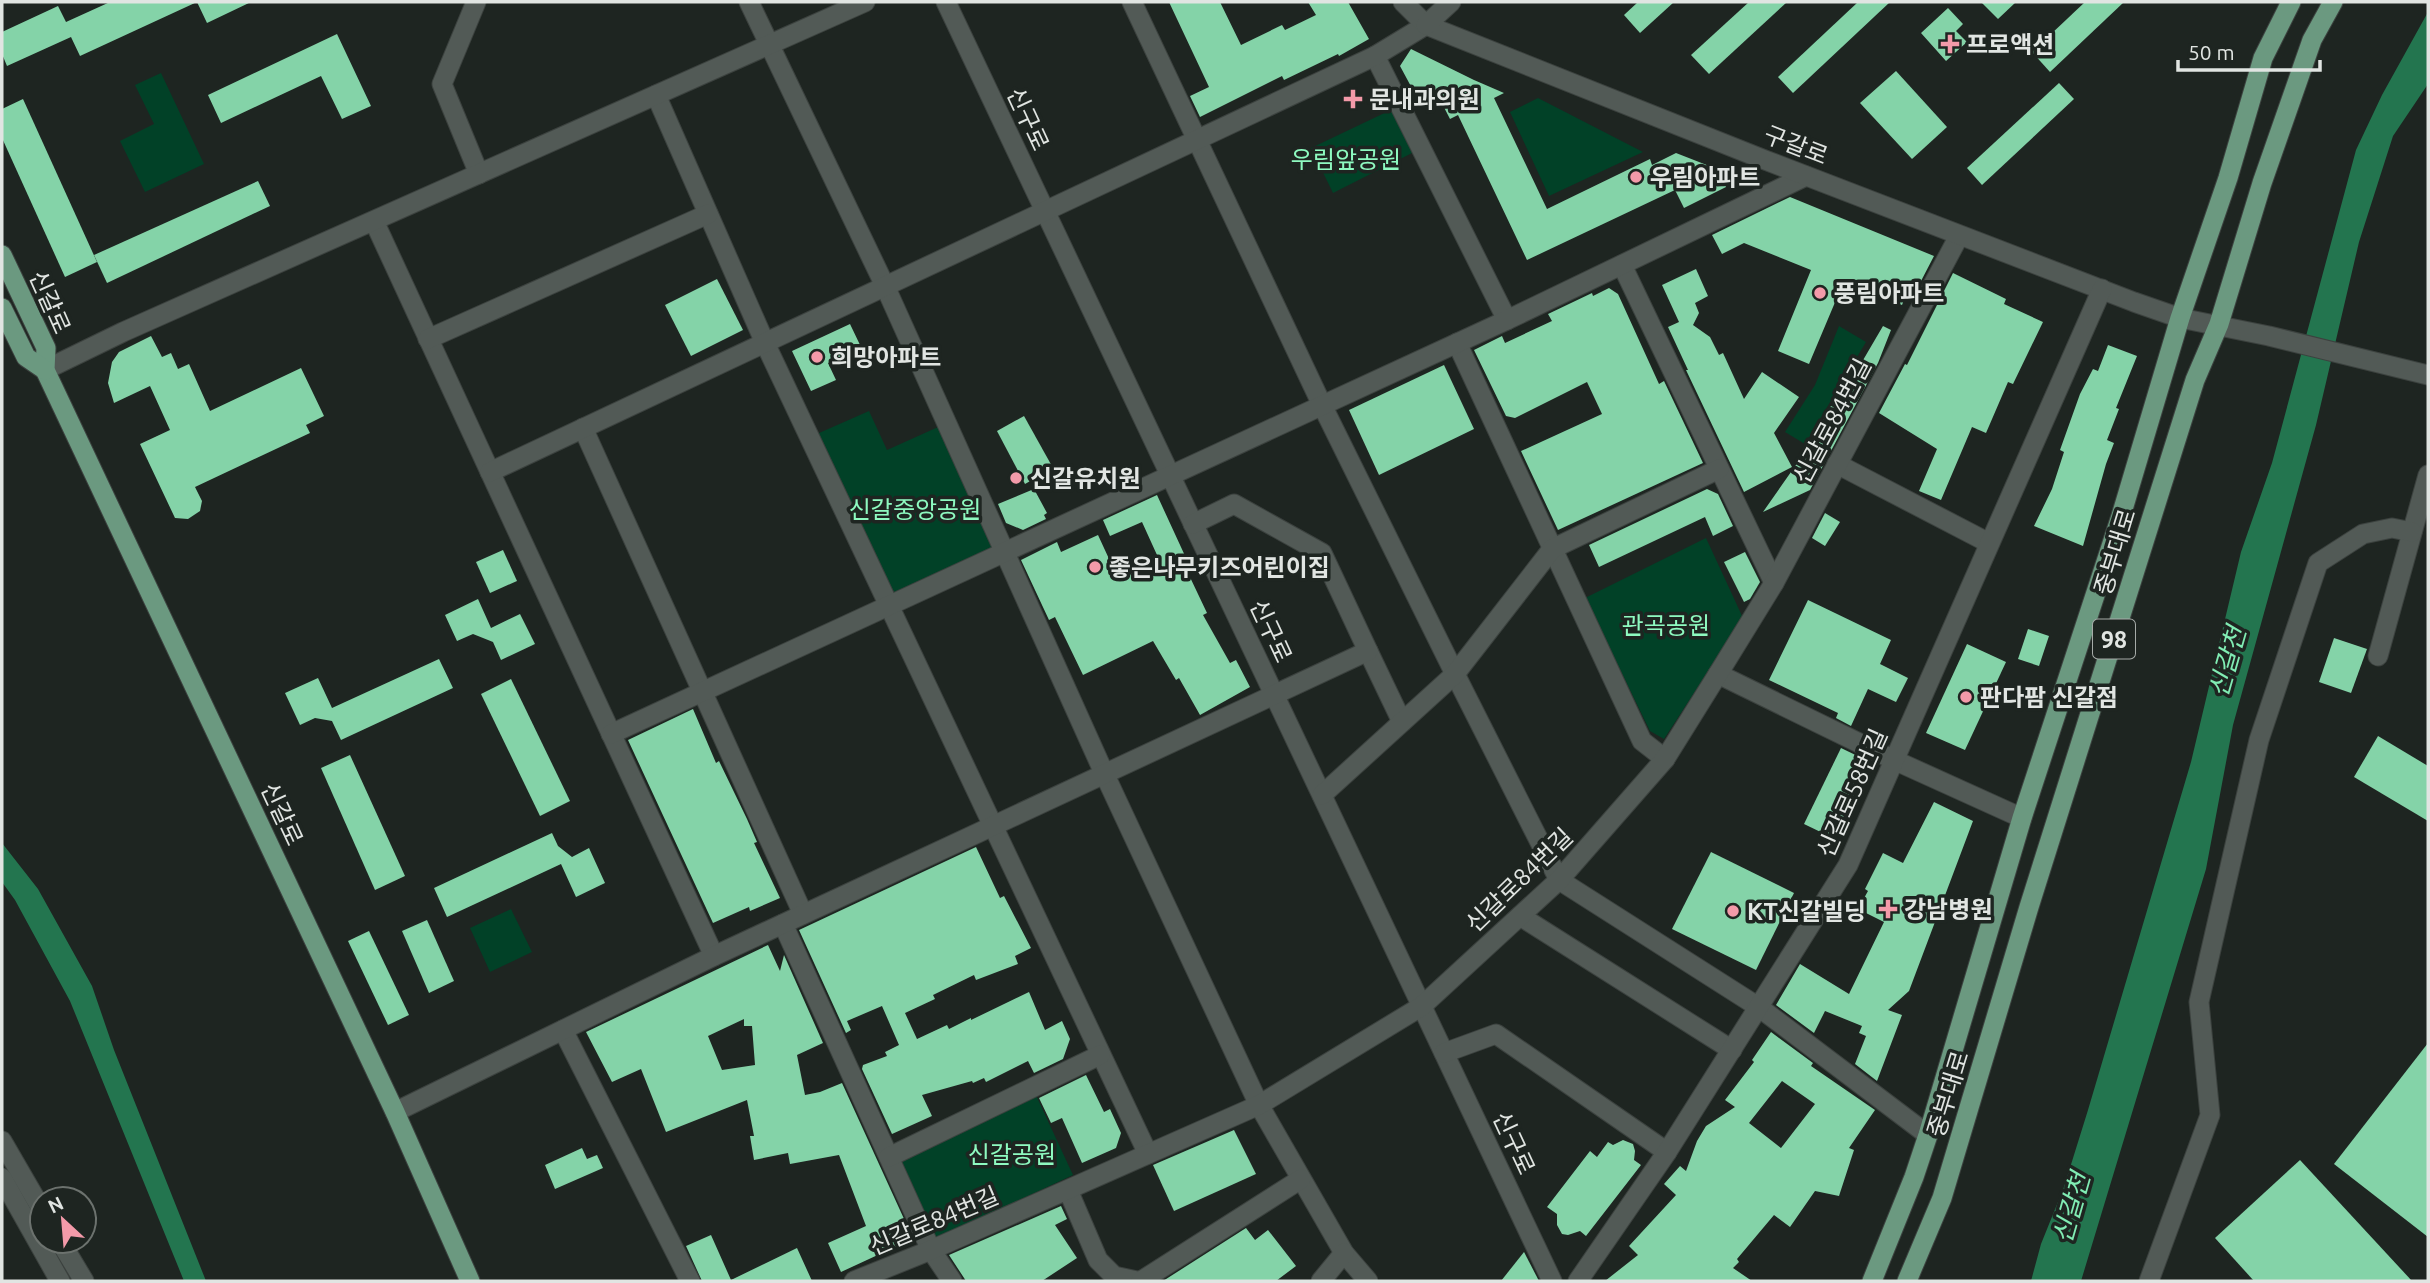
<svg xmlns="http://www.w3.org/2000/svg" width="2430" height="1283" font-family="Ubuntu,'Noto Sans KR',sans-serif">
  <rect width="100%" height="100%" fill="#1e2521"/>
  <!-- green -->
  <g fill="#014127">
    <polygon points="161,73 204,164 145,192 120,141 154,124 135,85"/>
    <polygon points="1538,98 1643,152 1549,196 1510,112"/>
    <polygon points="1395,108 1416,151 1333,193 1311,148"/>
    <polygon points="1839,326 1866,342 1805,444 1785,432 1815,385"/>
    <polygon points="869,411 887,450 947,423 1006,552 888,607 810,437"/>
    <polygon points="1706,538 1743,618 1664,739 1650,731 1585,598"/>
    <polygon points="511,909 532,952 490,972 470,928"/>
    <polygon points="1035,1093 1073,1175 932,1241 898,1161"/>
  </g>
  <!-- water -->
  <g fill="#23754f">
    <polygon points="2428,12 2428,84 2393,136 2359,242 2316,425 2233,725 2206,869 2081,1281 2031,1281 2041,1244 2064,1187 2088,1110 2191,762 2241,552 2272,463 2356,150 2382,95"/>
    <polygon points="2,843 38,889 92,986 114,1050 206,1281 184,1281 70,1001 15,900 2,882"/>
  </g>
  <!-- building -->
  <g fill="#84d3a8" fill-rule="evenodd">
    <polygon points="110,2 251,2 207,23 197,2 80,56 71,37 7,66 2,54 2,32 58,6 66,22"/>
    <polygon points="1169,2 1220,2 1241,45 1282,25 1285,30 1316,15 1308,2 1348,2 1369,39 1339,56 1338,54 1284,80 1282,76 1200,117 1190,96 1209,87"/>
    <polygon points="1638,2 1674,2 1640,33 1624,15"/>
    <polygon points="1749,2 1787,2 1709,74 1691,55"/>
    <polygon points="1858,2 1890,2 1793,93 1778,77"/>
    <polygon points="1981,2 2016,2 1998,19"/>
    <polygon points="2085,2 2124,2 2050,72 2032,52"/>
    <polygon points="1948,8 1963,24 1956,31 1967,42 1946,61 1921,33"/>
    <polygon points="337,34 371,106 342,119 321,76 221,123 208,95"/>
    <polygon points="1411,49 1474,80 1504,93 1494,98 1547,209 1650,159 1652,165 1676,153 1717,169 1726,187 1684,208 1675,190 1527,260 1458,115 1450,119 1432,84 1414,92 1400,66"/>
    <polygon points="1896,71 1947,127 1912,159 1860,103"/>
    <polygon points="2059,83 2074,99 1982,185 1967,168"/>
    <polygon points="23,99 97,262 65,277 2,138 2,109"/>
    <polygon points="258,181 270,206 107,283 94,255"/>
    <polygon points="1790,197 1934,256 1920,283 1912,279 1902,305 1844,281 1809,364 1778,351 1811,270 1744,243 1722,254 1712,235"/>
    <polygon points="1696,269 1708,296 1695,303 1699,313 1693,325 1710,337 1719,355 1723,353 1744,399 1762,372 1799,397 1774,433 1792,467 1744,492 1686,370 1688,370 1668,327 1679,322 1662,285"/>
    <polygon points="1953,273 2006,299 2004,304 2043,322 2013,384 2008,382 1986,433 1972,427 1941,500 1919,491 1937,449 1879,413 1905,364 1907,365"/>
    <polygon points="717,279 743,330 691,356 665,305"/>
    <polygon points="1609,288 1618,294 1659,384 1664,381 1703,463 1558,530 1521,451 1602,414 1587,382 1515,418 1506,416 1474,350 1502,336 1505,343 1552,321 1548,314 1592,293 1593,296"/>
    <polygon points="850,324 861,347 828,363 836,380 811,391 792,351"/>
    <polygon points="1883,326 1891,330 1878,363 1810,490 1763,512 1805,452 1831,406 1835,408"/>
    <polygon points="151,336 162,357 171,353 178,369 189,364 210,411 301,368 324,416 306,425 310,433 195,487 202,501 200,511 188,519 175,518 140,444 170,430 150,386 114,403 108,383 112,362 119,352"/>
    <polygon points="2108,345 2137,356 2116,408 2119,409 2107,440 2114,443 2106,464 2083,546 2034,526 2052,489 2064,452 2060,450 2080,394 2093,369 2098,371"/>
    <polygon points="1444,365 1474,429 1379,475 1349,410"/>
    <polygon points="1024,416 1053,468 1025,484 997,431"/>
    <polygon points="1034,489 1047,513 1044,515 1046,519 1023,530 1006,523 998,504"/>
    <polygon points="1707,489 1718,494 1733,526 1713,536 1705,517 1599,567 1589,545"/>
    <polygon points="1157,495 1192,571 1188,573 1207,613 1203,615 1230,663 1236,660 1250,687 1200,715 1179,678 1176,680 1153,641 1083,675 1055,617 1049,620 1021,560 1057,542 1061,552 1098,535 1116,574 1157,555 1142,522 1110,536 1103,520"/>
    <polygon points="1825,513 1840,522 1825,546 1812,538"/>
    <polygon points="503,550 517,581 490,593 476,562"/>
    <polygon points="1745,552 1760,582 1750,599 1744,602 1724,562"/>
    <polygon points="478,599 491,628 520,614 535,644 501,660 493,642 473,634 457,641 445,615"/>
    <polygon points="1808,600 1891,640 1880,664 1908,678 1896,702 1868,689 1851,726 1836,718 1838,713 1769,680"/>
    <polygon points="2028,629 2049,636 2039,666 2018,659"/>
    <polygon points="2334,638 2367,649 2351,693 2319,682"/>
    <polygon points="1967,644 2006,662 1965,750 1926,733"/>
    <polygon points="439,659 453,688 341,740 332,721 315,718 300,725 285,693 318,678 332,708"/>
    <polygon points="511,679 570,801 540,816 481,694"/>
    <polygon points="693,709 716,763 719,761 747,819 757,842 754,843 780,898 750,911 749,907 713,923 628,740"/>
    <polygon points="2378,736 2428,766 2428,821 2354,777"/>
    <polygon points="1841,748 1870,762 1833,838 1804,824"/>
    <polygon points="350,755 405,876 375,890 321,768"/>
    <polygon points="1934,802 1973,821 1909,991 1888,1010 1902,1015 1877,1081 1855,1064 1866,1036 1859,1033 1862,1026 1825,1011 1814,1033 1776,1005 1800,964 1849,994 1884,922 1858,909 1868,891 1865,889 1883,853 1903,863"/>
    <polygon points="552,833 558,846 572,857 589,848 605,883 576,897 561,864 447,917 434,888"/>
    <polygon points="976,847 1000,898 1004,896 1031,948 1015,956 1018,964 976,980 974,975 933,995 935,999 905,1013 917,1039 947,1025 949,1029 971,1018 971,1020 1029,992 1045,1030 1062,1021 1070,1039 1063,1059 1034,1073 1028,1061 986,1082 984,1078 973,1083 972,1081 922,1095 932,1116 892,1134 862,1069 863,1065 887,1056 885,1052 899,1045 882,1006 847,1021 851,1030 846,1033 799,930"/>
    <polygon points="1711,852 1794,893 1756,970 1672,929"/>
    <polygon points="427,920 454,981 429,993 402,931"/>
    <polygon points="369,931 409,1015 388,1025 348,941"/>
    <path d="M768 945 780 971 784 955 823 1043 797 1055 805 1095 820 1092 842 1083 910 1232 908 1241 841 1272 828 1243 866 1226 839 1155 790 1164 788 1153 754 1160 750 1136H754L747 1100 666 1132 641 1069 612 1082 586 1032ZM744 1019V1026H752L755 1065 722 1070 708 1036Z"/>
    <path d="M1771 1032 1813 1063 1811 1066 1875 1110 1849 1148 1854 1150 1839 1196 1815 1191 1790 1227 1774 1215 1737 1259 1739 1262 1733 1268 1752 1281H1605L1638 1255 1629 1246 1676 1195 1664 1184 1680 1166 1686 1171 1697 1141 1706 1126 1735 1107 1725 1100 1754 1062 1752 1060ZM1782 1081 1815 1104 1781 1148 1749 1123Z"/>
    <polygon points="2428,1043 2428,1237 2334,1164"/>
    <polygon points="1086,1075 1104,1112 1110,1109 1121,1133 1116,1148 1082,1163 1062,1118 1051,1123 1039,1098"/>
    <polygon points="1234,1130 1256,1174 1174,1211 1153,1165"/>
    <polygon points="1623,1140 1633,1144 1635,1151 1634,1160 1641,1165 1586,1236 1580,1231 1568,1235 1562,1234 1557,1225 1557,1214 1547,1207 1590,1151 1597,1157 1608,1142 1613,1145"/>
    <polygon points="582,1148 587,1159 597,1155 603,1168 555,1189 545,1165"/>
    <polygon points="2300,1160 2325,1187 2412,1281 2254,1281 2215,1238"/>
    <polygon points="1061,1206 1067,1219 1055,1225 1077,1258 1042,1281 966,1281 949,1255"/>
    <polygon points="1246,1228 1255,1240 1268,1230 1296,1266 1276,1281 1163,1281"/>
    <polygon points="711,1235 731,1280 797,1248 812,1281 702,1281 686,1246"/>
    <polygon points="1524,1252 1539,1281 1501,1281"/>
  </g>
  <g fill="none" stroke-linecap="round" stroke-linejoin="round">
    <defs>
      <g id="minor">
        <polyline points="476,2 442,84 479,174"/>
        <polyline points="749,2 885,286 1104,773 1259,1105 1344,1253 1368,1281"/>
        <polyline points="946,2 1552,1281"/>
        <polyline points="1132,2 1322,405 1455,674 1559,880 1760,1008 1928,1135"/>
        <polyline points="1375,56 1507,320"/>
        <polyline points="656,95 765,343 1148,1154"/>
        <polyline points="374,221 714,956"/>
        <polyline points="1622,265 1774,583"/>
        <polyline points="428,339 708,214"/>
        <polyline points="1457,343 1642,741 1665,759"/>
        <polyline points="45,370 123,332 865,2"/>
        <polyline points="583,428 803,914"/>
        <polyline points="1837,464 1989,543"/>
        <polyline points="490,472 1375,56 1426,25"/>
        <polyline points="1368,651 1402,722"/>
        <polyline points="2378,656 2428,475"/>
        <polyline points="1718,674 1894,760 2022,818"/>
        <polyline points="611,734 1507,320 1806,176"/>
        <polyline points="1322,795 1455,674 1552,549 1719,469"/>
        <polyline points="1520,916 1732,1050"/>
        <polyline points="783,924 931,1250 952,1281"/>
        <polyline points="563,1030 690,1281"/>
        <polyline points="1444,1053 1496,1034 1667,1152"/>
        <polyline points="395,1112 714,956 1368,651 1322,553 1234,504 1193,524"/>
        <polyline points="889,1157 1100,1055"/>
        <polyline points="1068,1190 1098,1260 1114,1276 1137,1281"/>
        <polyline points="854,1281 931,1250 1259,1105 1422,1006 1559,880 1665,759 1718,674 1774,583 1959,236"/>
        <polyline points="1141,1281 1301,1179"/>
        <polyline points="1321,1281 1344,1253"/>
        <polyline points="2149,1281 2210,1115 2199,1002 2259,740 2318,563 2363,534 2392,528 2412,532"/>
      </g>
      <g id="tertiary">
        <polyline points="1403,2 1426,25 1765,160 2134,302 2180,318 2269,336 2428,375"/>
        <polyline points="1426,25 1451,2"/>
        <polyline points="1578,1281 1667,1152 1848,865 2102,289"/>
      </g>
      <g id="secondary">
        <polyline points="2,1141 42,1210"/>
        <polyline points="2,1178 60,1281"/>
        <polyline points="60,1241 84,1281"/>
      </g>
      <g id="primary">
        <polyline points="2,255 46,348 45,370 395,1112 470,1281"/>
        <polyline points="2,308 26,357 45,370"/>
        <polyline points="1872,1281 1914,1177 1928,1135 2022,818 2121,516 2180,318 2228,178 2263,58 2291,2"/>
        <polyline points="1907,1281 1942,1198 2029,907 2195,380 2219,324 2262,183 2312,40 2333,2"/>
      </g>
    </defs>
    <!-- minor casing -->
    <use href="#minor" stroke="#3c423f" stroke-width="21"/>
    <!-- tertiary casing -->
    <use href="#tertiary" stroke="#3c423f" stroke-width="21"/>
    <!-- secondary casing -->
    <use href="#secondary" stroke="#3c423f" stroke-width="21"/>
    <!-- primary casing -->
    <use href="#primary" stroke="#3c423f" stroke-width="21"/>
    <!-- minor -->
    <use href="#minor" stroke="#525a56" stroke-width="19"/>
    <!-- tertiary -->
    <use href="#tertiary" stroke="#525a56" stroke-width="19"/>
    <!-- secondary -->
    <use href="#secondary" stroke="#525a56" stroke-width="19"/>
    <!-- primary -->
    <use href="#primary" stroke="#6b9980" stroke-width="19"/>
  </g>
  <!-- markers -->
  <g fill="#f39aa9" stroke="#1e2521" stroke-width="2.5">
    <path d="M1946.5 33.5h7v7h7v7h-7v7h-7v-7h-7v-7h7z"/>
    <path d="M1349.5 88.5h7v7h7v7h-7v7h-7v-7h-7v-7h7z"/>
    <circle cx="1636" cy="177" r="7"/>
    <circle cx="1820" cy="293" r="7"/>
    <circle cx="817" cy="357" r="7"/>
    <circle cx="1016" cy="478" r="7"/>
    <circle cx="1095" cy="567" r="7"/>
    <circle cx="1966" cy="697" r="7"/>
    <path d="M1884.5 898.5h7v7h7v7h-7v7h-7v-7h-7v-7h7z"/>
    <circle cx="1733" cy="911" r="7"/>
  </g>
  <g text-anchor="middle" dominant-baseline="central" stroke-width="7" stroke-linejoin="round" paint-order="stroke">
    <!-- shield labels -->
    <rect fill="#1e2521" stroke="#a6aba8" stroke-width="2" x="2093" y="619.5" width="42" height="39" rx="5"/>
    <g font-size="23" font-weight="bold" fill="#e1e5e2">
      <text x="2114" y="639">98</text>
    </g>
    <!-- poi labels -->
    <g font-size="24" font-weight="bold" fill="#e1e5e2" stroke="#1e2521" text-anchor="start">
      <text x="1966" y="44">프로액션</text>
      <text x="1369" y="99">문내과의원</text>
      <text x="1650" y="177">우림아파트</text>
      <text x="1834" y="293">풍림아파트</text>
      <text x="831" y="357">희망아파트</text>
      <text x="1030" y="478">신갈유치원</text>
      <text x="1109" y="567">좋은나무키즈어린이집</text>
      <text x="1980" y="697">판다팜 신갈점</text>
      <text x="1904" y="909">강남병원</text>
      <text x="1747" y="911">KT신갈빌딩</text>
    </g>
    <!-- street labels -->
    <g font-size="24" fill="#e1e5e2" stroke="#1e2521">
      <text transform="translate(1028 119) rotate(65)">신구로</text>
      <text transform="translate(1796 145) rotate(21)">구갈로</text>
      <text transform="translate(50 302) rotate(66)">신갈로</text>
      <text transform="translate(1832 421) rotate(-62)">신갈로84번길</text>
      <text transform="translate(2115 552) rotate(-73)">중부대로</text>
      <text transform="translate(1271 631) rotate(65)">신구로</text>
      <text transform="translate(1852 793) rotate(-66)">신갈로58번길</text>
      <text transform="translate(282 814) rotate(65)">신갈로</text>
      <text transform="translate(1519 880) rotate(-44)">신갈로84번길</text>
      <text transform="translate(1948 1094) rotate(-73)">중부대로</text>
      <text transform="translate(1514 1143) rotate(65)">신구로</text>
      <text transform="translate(934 1221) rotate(-23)">신갈로84번길</text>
    </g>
    <!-- park labels -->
    <g font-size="24" fill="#8efac0" stroke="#1e2521">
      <text x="1346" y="159">우림앞공원</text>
      <text x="915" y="509">신갈중앙공원</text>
      <text x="1666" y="625">관곡공원</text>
      <text x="1012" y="1154">신갈공원</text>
    </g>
    <!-- water labels -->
    <g font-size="26" font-style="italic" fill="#81edb4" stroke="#1e2521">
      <text transform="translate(2227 662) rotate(-74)">신갈천</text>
      <text transform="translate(2071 1208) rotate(-74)">신갈천</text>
    </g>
  </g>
  <!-- border -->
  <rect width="2430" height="1283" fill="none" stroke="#e1e5e2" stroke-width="7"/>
  <!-- north arrow -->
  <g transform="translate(63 1220) rotate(334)"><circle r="33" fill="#1e2521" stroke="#6c726e" stroke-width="2"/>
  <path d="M0-5L12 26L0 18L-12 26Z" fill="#f39aa9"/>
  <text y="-10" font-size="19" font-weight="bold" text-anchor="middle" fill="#e1e5e2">N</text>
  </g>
  <!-- scale -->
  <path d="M2178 60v10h142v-10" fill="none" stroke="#e1e5e2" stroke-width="3.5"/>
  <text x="2188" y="60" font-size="21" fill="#e1e5e2" stroke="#1e2521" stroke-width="5" paint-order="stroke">50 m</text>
</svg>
